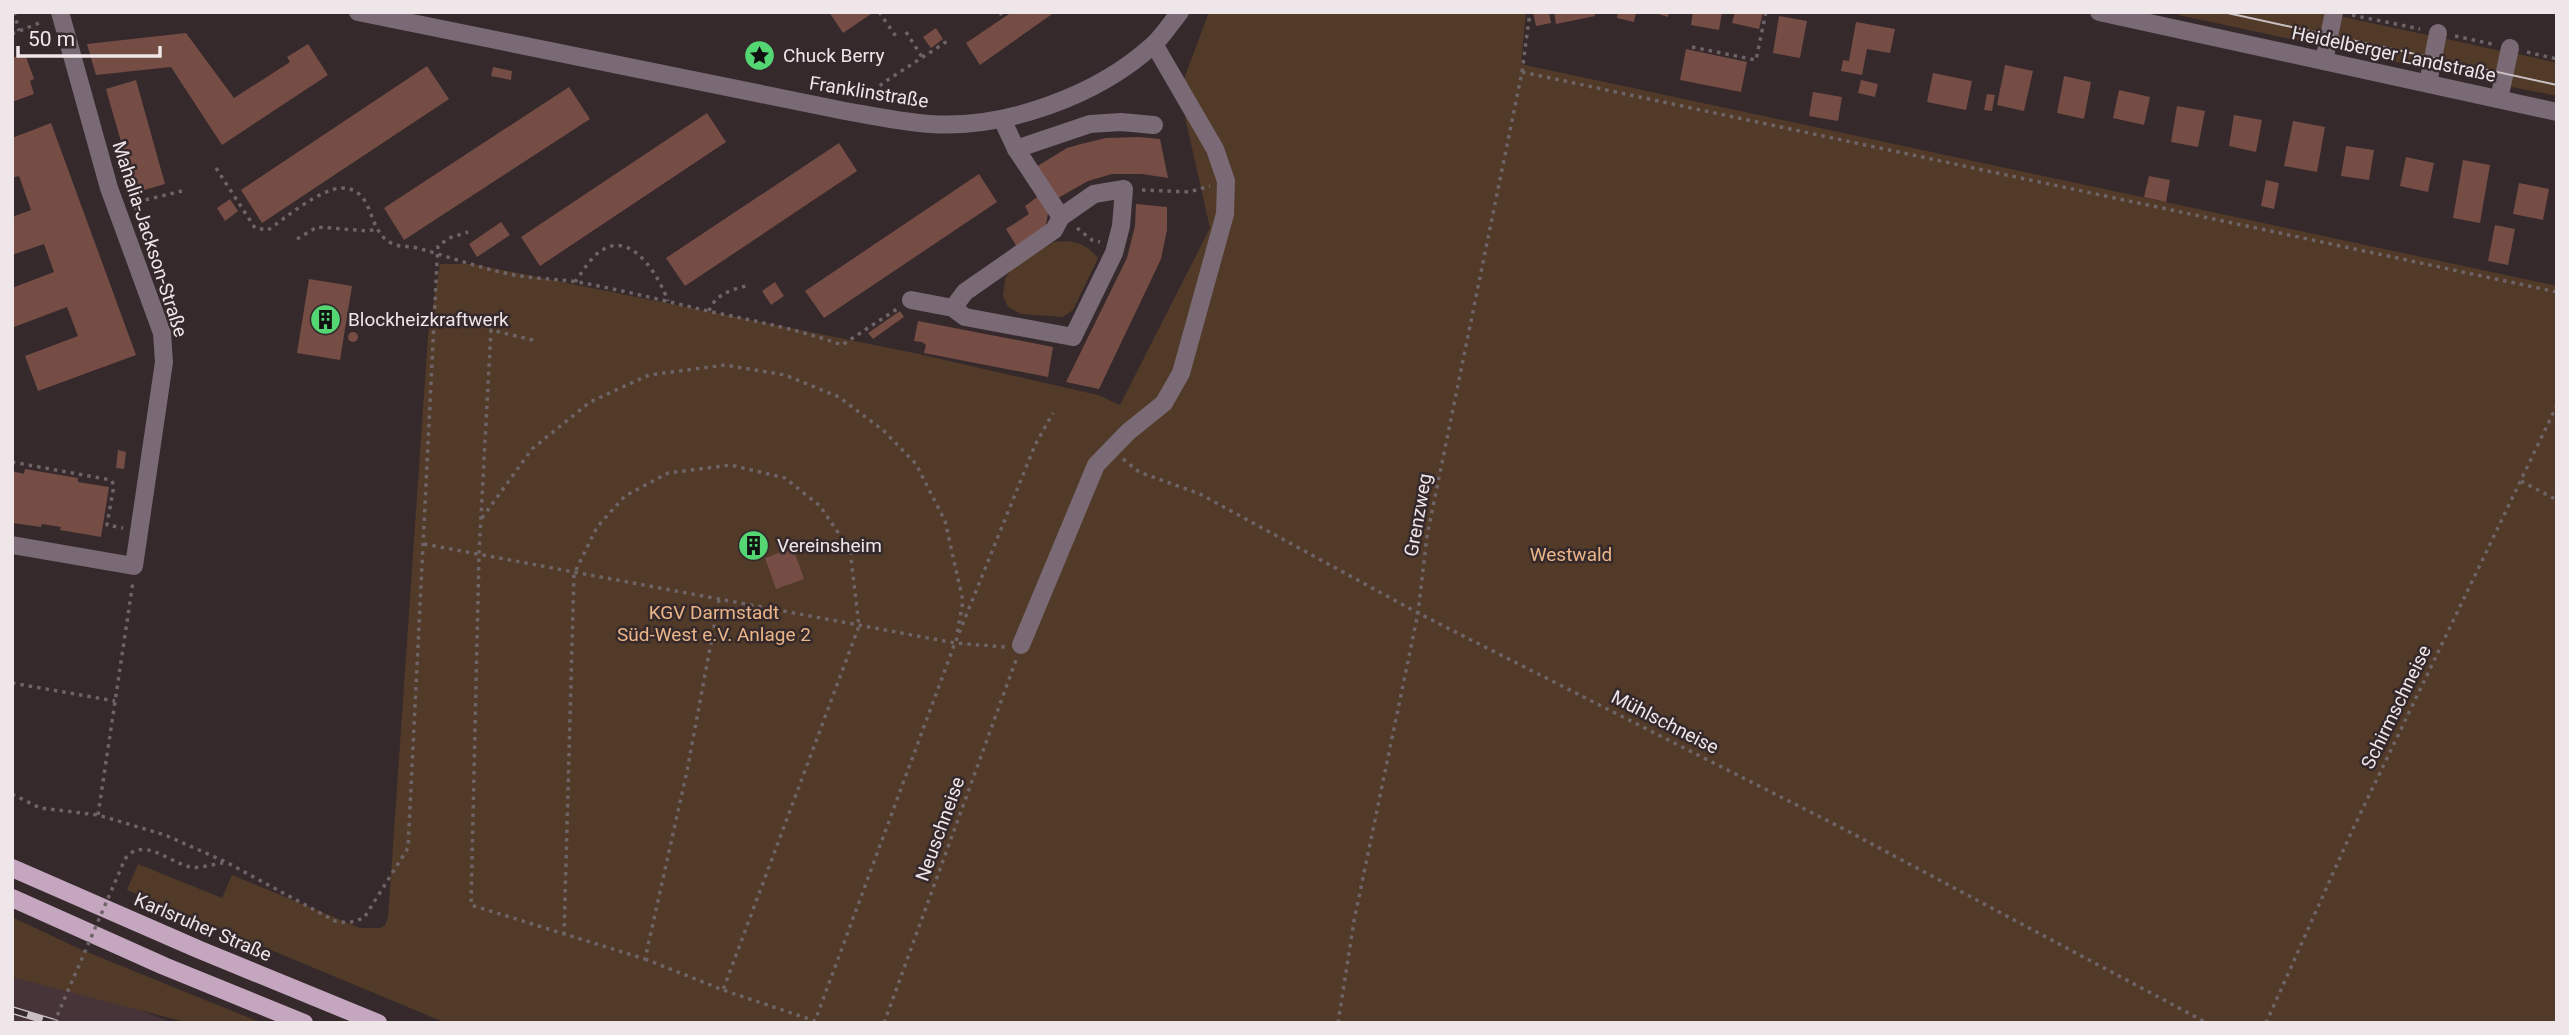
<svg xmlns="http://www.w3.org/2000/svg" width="2569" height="1035" font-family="Roboto,sans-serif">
  <rect width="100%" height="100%" fill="#35292c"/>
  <!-- built -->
  <polygon fill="#463438" points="12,959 173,1023 12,1023"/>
  <!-- green -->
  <g fill="#513a27">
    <polygon points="1209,12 1526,12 1521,64 2557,286 2557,1023 446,1023 127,890 138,864 222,898 232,875 360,928 380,928 385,925 388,918 428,336 440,264 473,264 919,354 1098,395 1120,405 1210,228 1185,117 1184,79"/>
    <polygon points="2178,12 2322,12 2329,14 2319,45 2178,15"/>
    <polygon points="2339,16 2432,36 2424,68 2336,49 2334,46"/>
    <polygon points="2443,38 2505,52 2498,83 2436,70"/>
    <polygon points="2514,53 2557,63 2557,96 2507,86"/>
    <path d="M1067 241C1081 243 1089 247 1098 258L1073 310 1063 317 1021 314 1008 307 1003 296 1005 279 1013 266 1054 242Z"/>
    <polygon points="12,917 82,950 262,1023 189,1023 12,977"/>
  </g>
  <!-- building -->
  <g fill="#754d45">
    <polygon points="829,12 874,12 843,33"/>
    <polygon points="1012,12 1055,12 980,65 966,43"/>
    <polygon points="1533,12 1549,12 1551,23 1536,26"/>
    <polygon points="1554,12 1594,12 1595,16 1556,24"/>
    <polygon points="1618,12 1636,12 1634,22 1617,18"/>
    <polygon points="1652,12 1669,12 1668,17"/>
    <polygon points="1693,12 1722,12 1719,30 1691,25"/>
    <polygon points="1735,12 1763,12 1759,29 1732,23"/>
    <polygon points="1779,16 1807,21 1800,58 1773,53"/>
    <polygon points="1856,22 1895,29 1890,53 1867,49 1862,75 1841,71 1843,60 1849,61"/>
    <polygon points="936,28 943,39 931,48 923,37"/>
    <polygon points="186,33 234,98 290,62 287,57 308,44 328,75 222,145 171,67 96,75 87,44"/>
    <polygon points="1686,49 1747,62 1741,92 1680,80"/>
    <polygon points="25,54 34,79 30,81 34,94 12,102 12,58"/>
    <polygon points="2005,65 2033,71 2024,111 1997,105"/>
    <polygon points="427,66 449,99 262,223 241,190"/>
    <polygon points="493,67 512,71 511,80 491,76"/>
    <polygon points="1933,73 1972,81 1966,110 1927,102"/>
    <polygon points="2064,76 2091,82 2084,119 2057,113"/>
    <polygon points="136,80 165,184 130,194 124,172 129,170 106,89"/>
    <polygon points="1861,80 1878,84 1875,97 1858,93"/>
    <polygon points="569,87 590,119 404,240 384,208"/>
    <polygon points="2119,90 2150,97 2144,125 2113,118"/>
    <polygon points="1813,92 1842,97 1838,121 1809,116"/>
    <polygon points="1987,94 1995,95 1992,111 1984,110"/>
    <polygon points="2177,106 2205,111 2198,147 2171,142"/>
    <polygon points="707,113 726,142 540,266 521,237"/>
    <polygon points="2234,115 2262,120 2256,152 2229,146"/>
    <polygon points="2293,121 2325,127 2317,172 2284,166"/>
    <polygon points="51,123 136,355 38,391 25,356 78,336 67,307 14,327 12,322 12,288 54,272 44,244 12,255 12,217 31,210 19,176 12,178 12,138"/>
    <polygon points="1139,137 1160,139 1168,178 1142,174 1112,174 1088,181 1058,198 1036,167 1067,148 1081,144 1106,138"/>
    <polygon points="839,143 857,171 685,286 666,258"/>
    <polygon points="2346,146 2374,150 2369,180 2341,176"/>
    <polygon points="2406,157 2434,163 2428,192 2400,186"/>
    <polygon points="2463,160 2490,165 2480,223 2453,218"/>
    <polygon points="979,174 997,202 824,318 805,291"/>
    <polygon points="2149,176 2170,180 2166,202 2144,197"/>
    <polygon points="2266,180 2279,183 2274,209 2261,206"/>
    <polygon points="2519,183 2549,189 2543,220 2513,214"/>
    <polygon points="1040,195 1048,213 1046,225 1017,247 1006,229 1029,214 1025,206"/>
    <polygon points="230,199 238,211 225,221 217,208"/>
    <polygon points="1136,204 1167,207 1167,230 1161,259 1099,389 1066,382 1127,258 1135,226"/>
    <polygon points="501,222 510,235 477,257 469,244"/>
    <polygon points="2495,225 2515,229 2508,265 2488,261"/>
    <polygon points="309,279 352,286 340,360 297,353"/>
    <polygon points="775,282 784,296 771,305 762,291"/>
    <polygon points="900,311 904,317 873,339 868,333"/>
    <polygon points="918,321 1053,347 1048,377 924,353 926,345 922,342 914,341"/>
    <circle cx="353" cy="337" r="5"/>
    <polygon points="118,450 126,452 124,469 116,468"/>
    <polygon points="25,469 78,478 78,482 109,487 101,537 60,530 61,527 42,524 41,527 12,523 12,471 24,474"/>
    <polygon points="760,538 767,539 765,551 741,548 742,539 760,542"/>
    <polygon points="793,548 804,579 776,589 765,558"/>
  </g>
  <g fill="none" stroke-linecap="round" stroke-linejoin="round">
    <!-- path -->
    <g stroke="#6e6366" stroke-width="3.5" stroke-dasharray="3.5 5" stroke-linecap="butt">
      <polyline points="14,12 19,31"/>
      <polyline points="879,12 897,38"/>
      <polyline points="1000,12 1003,18"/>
      <polyline points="2352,15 2420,29"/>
      <polyline points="906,32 922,57"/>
      <polyline points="12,34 39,23"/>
      <polyline points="2455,36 2492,44"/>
      <polyline points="1692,47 1756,60 1766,12"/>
      <polyline points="2527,52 2557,59"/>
      <polyline points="1522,72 2557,292"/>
      <polyline points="867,97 883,83 949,40"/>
      <path d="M216 168 255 228 268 230C285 218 320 189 341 188 378 188 364 235 396 245 403 247 410 246 417 248 451 257 484 270 520 276 539 279 559 279 578 282 622 290 665 301 708 311 754 321 798 329 842 345L897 309"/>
      <polyline points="1142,190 1189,192 1210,186"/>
      <polyline points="136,210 137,202 182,191"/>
      <polyline points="1077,228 1092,240 1100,242"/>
      <polyline points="297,239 317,227 369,231 375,229"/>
      <path d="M575 282C583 271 592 255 604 249 634 232 660 279 668 301"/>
      <path d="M709 311C715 295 730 290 746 286"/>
      <polyline points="533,340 491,330 479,554 471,905 645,959 687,771 719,600"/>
      <polyline points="1123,459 1139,472 1200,494 1418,613 1840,827 2207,1023"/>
      <polyline points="12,462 111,480 114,485 107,525 123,528"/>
      <polyline points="2521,481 2557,500"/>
      <polyline points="482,518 532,449 590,402 649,375 725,365 785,375 839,397 884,431 916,464 945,521 963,601 957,634"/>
      <polyline points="424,544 955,643 1005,647"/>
      <polyline points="12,683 115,701"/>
      <polyline points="12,794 40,808 98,815 165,835 226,862 335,921 348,923 364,918 408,848 437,262 438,246 449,238 468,232"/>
      <polyline points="98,815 133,582"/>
      <path d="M125 859C142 836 167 861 190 867 199 869 213 864 223 863"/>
      <polyline points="564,935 574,574 597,527 625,496 668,473 731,465 785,478 820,506 850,550 859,626 723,990"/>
      <polyline points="645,959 723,990 815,1021 955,643 1035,445 1053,413"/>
      <polyline points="884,1023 1016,660"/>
      <polyline points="1338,1023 1354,921 1418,613 1427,536 1522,72 1530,12"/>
      <polyline points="2266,1023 2351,833 2557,405"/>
    </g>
    <!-- minor -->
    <g stroke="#796a75" stroke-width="18">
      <path d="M358 12 845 111C873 116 901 122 930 124 1005 129 1097 96 1153 45 1163 36 1171 23 1180 12"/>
      <polyline points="2099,12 2557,112"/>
      <polyline points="2324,61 2334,12"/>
      <polyline points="2428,83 2438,33"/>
      <polyline points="2499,99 2510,48"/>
      <polyline points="1016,149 1090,124 1121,122 1154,125"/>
      <polyline points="911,300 953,308 965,317 1073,337 1114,253 1121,226 1124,189 1094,194 1061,217 1016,149 1002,119"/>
      <polyline points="953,308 965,292 1054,230 1061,217"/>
      <polyline points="12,545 134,566 164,362 162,333 109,188 60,12"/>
      <polyline points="1021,645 1096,465 1128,432 1164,403 1181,373 1225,214 1226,181 1215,149 1154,44"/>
    </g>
    <!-- major -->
    <g stroke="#c4a6be" stroke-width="18">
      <polyline points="12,868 200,950 378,1023"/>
      <polyline points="12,898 164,966 304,1023"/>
    </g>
    <!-- tram -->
    <polyline stroke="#c8bfc2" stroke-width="2" points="2223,12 2557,85"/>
    <defs>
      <polyline id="rail" points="12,1010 55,1023"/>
    </defs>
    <!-- rail casing -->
    <use href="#rail" stroke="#c8bfc2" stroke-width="8"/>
    <!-- rail -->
    <use href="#rail" stroke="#35292c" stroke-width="5" stroke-dasharray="16" stroke-linecap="butt"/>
    <!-- path-bridge -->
    <polyline stroke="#6e6366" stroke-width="3.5" stroke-dasharray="3.5 5" stroke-linecap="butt" points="54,1023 125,859"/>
  </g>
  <!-- icons -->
  <defs>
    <symbol id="sight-disc" viewBox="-11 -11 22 22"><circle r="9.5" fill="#54d672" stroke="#35292c"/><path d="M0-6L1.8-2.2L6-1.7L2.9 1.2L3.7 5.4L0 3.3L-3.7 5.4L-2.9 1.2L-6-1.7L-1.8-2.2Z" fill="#111"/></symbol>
    <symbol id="building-disc" viewBox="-11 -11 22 22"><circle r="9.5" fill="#54d672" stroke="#35292c"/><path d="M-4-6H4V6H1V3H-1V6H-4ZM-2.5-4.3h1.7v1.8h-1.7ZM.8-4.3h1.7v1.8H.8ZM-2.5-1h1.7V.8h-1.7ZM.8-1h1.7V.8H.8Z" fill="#111"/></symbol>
  </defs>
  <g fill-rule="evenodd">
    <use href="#sight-disc" x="742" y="38" width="35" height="35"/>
    <use href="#building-disc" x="308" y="302" width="35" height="35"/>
    <use href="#building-disc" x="736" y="528" width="35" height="35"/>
  </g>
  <g text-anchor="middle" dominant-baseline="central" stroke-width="5" stroke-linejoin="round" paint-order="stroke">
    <!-- street labels -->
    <g font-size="19" fill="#eee6e8" stroke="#35292c">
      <text transform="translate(2394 54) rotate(12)">Heidelberger Landstraße</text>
      <text transform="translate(869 92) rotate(9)">Franklinstraße</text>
      <text transform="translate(150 239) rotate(72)">Mahalia-Jackson-Straße</text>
      <text transform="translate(1418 515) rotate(-80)">Grenzweg</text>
      <text transform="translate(2396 707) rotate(-64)">Schirmschneise</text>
      <text transform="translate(1665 722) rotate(27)">Mühlschneise</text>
      <text transform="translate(940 829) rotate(-70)">Neuschneise</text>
      <text transform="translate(203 927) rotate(23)">Karlsruher Straße</text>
    </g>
    <!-- poi labels -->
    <g font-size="19" fill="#eee6e8" stroke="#35292c" text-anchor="start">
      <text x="783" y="55">Chuck Berry</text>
      <text x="348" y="319">Blockheizkraftwerk</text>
      <text x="777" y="545">Vereinsheim</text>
    </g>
    <!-- park labels -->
    <g font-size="19" fill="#ebb588" stroke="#35292c">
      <text x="1571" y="554">Westwald</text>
      <text x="714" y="612">KGV Darmstadt<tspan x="714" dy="22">Süd-West e.V. Anlage 2</tspan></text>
    </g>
  </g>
  <!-- border -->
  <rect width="2569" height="1035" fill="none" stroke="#eee6e8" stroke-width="28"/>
  <!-- scale -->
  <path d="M18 46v10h142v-10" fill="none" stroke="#eee6e8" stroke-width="3.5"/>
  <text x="28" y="46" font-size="21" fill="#eee6e8" stroke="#35292c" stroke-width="5" paint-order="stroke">50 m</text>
</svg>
